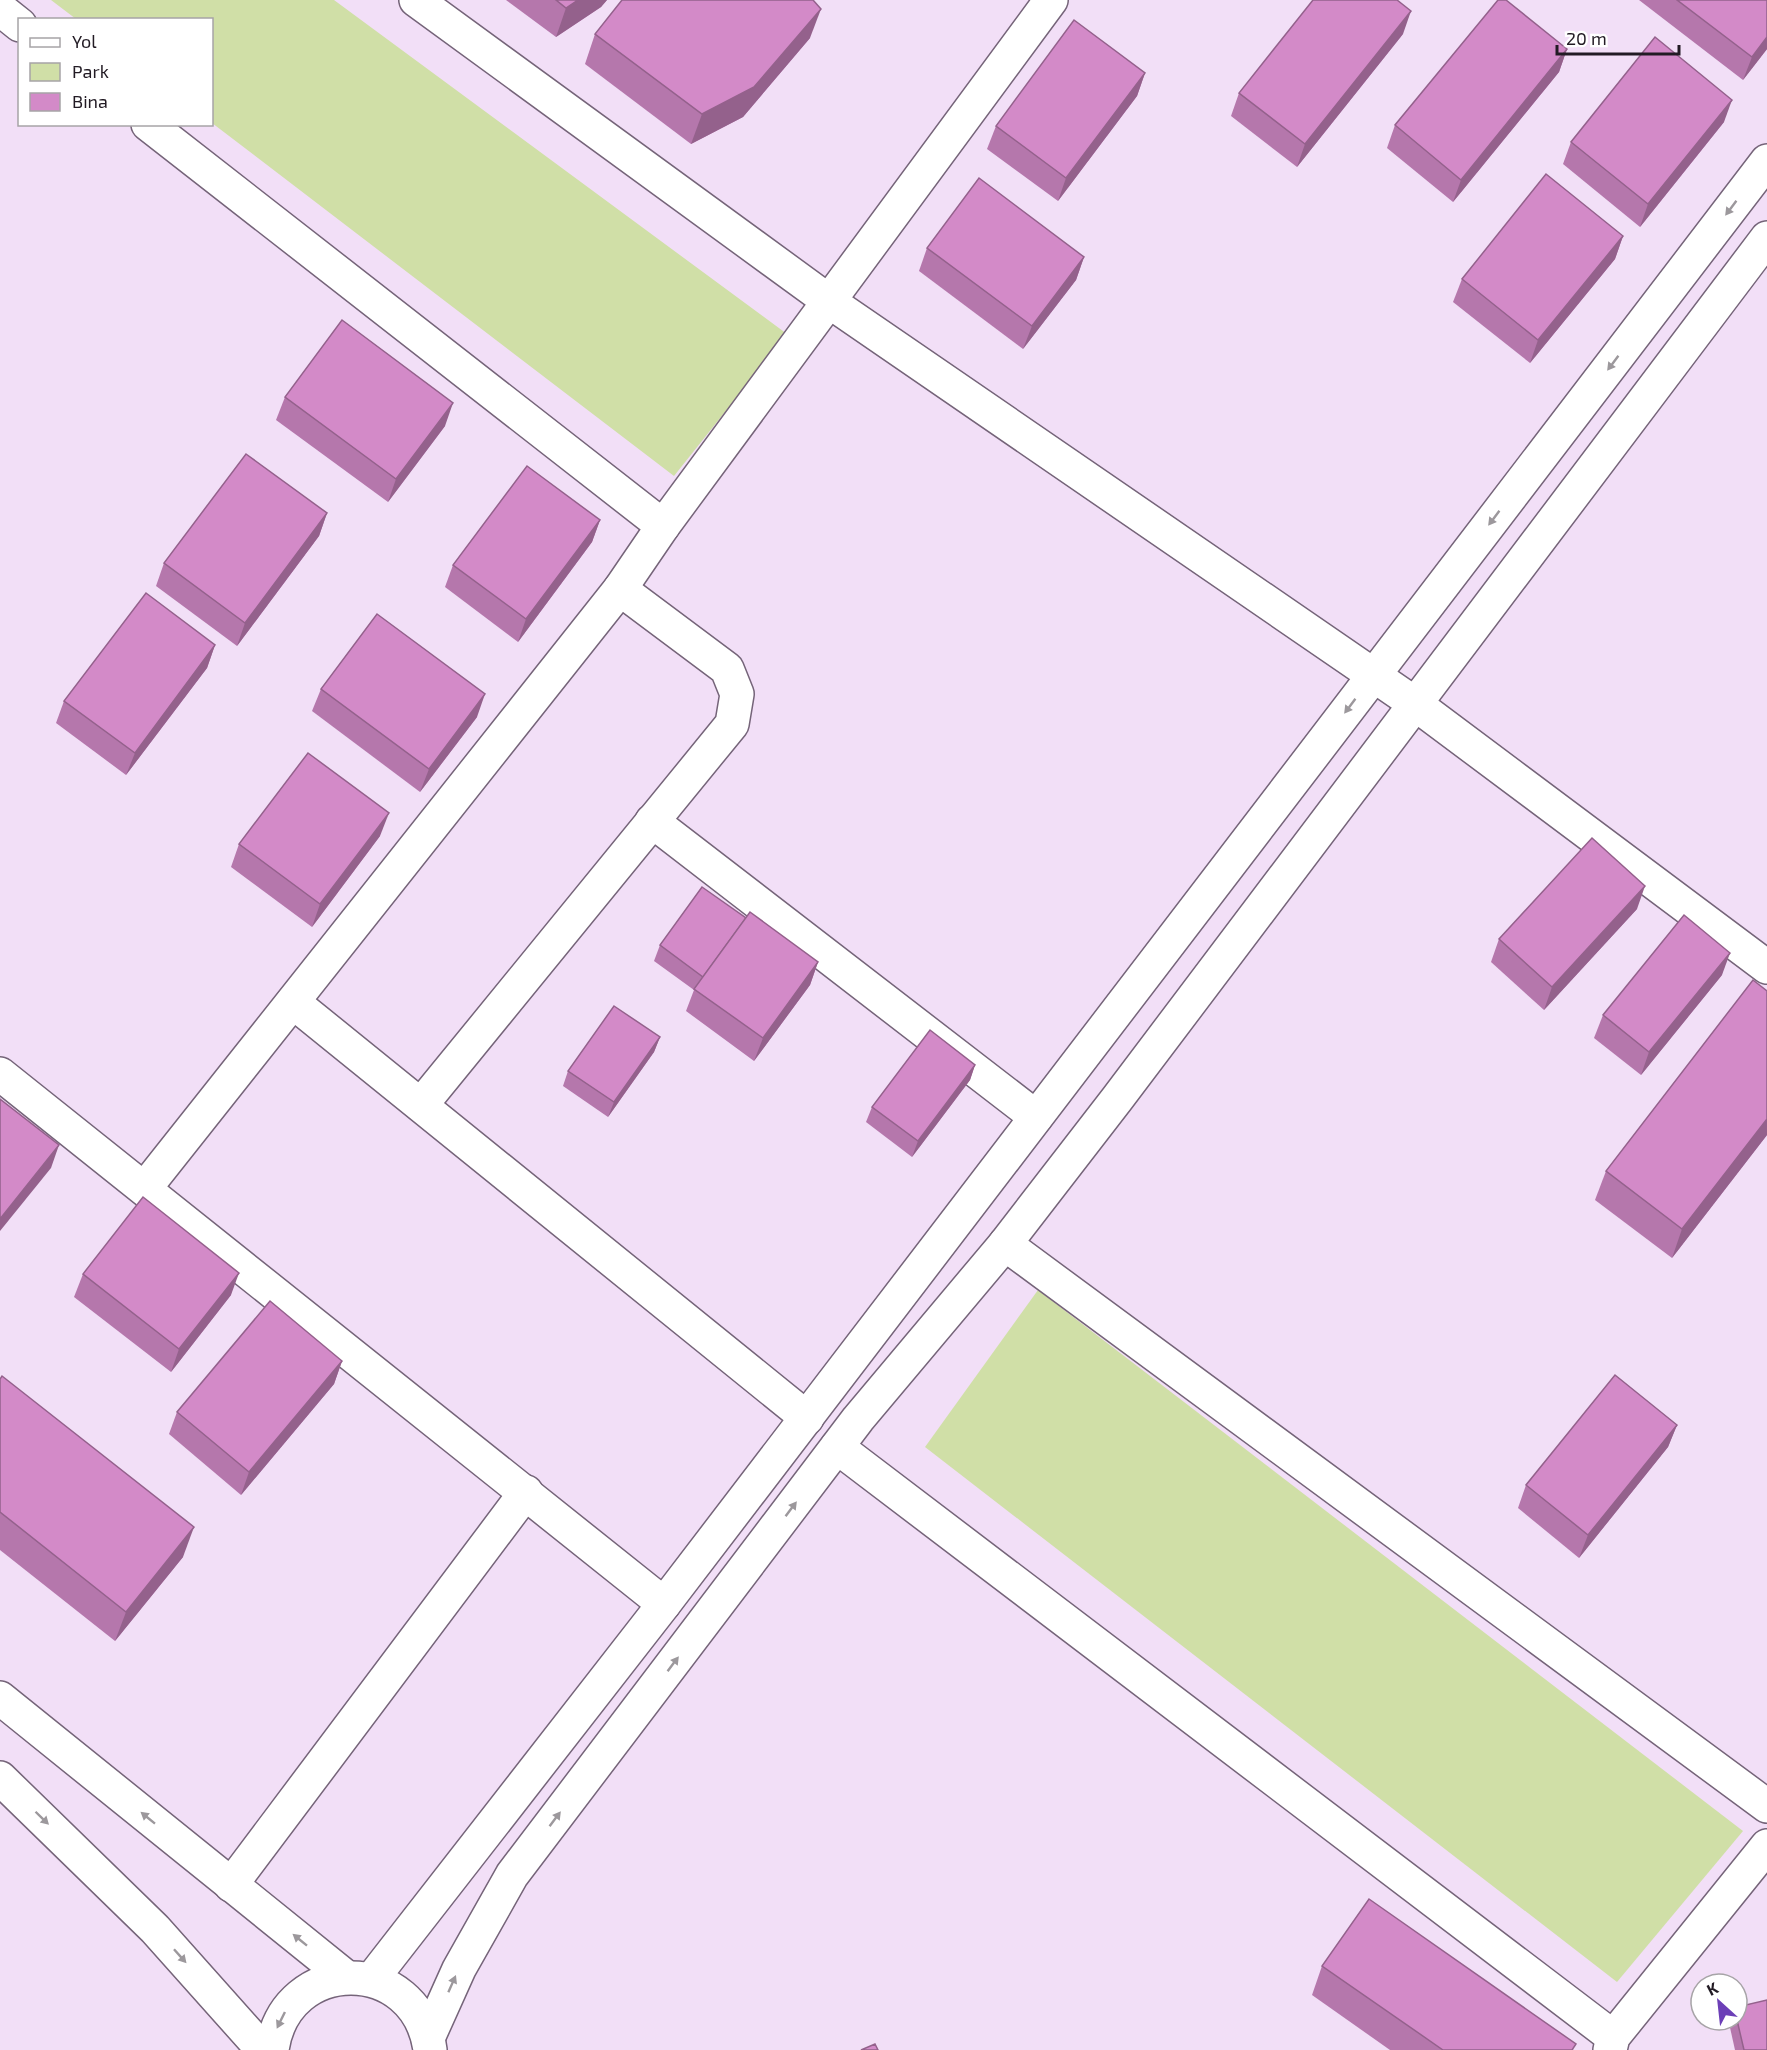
<svg xmlns="http://www.w3.org/2000/svg" width="1767" height="2050" font-family="'Exo 2',sans-serif">
  <rect width="100%" height="100%" fill="#f2dff7"/>
  <!-- green -->
  <g fill="#d0dfa7">
    <polygon points="51,0 334,0 787,334 674,476 212,123 212,20 76,19"/>
    <polygon points="1038,1290 1743,1831 1617,1982 925,1447"/>
  </g>
  <g fill="none" stroke-linecap="round" stroke-linejoin="round">
    <defs>
      <g id="minor">
        <polyline points="416,0 830,302 1414,703 1767,967"/>
        <polyline points="0,9 20,25"/>
        <polyline points="148,124 663,526"/>
        <polyline points="652,821 1036,1117"/>
        <polyline points="293,1002 807,1418"/>
        <polyline points="0,1074 664,1604"/>
        <polyline points="421,1105 732,724 737,694 727,669 620,589"/>
        <polyline points="145,1188 620,589 663,526 1051,0"/>
        <polyline points="1005,1244 1767,1806"/>
        <polyline points="837,1447 1613,2037"/>
        <polyline points="0,1698 346,1977"/>
        <polyline points="0,1778 155,1929 263,2050"/>
        <polyline points="231,1885 526,1492"/>
        <polyline points="372,1979 664,1604 1767,161"/>
        <polyline points="428,2038 459,1969 512,1875 858,1419 1005,1244 1117,1099 1767,238"/>
        <path d="M272 2050C285 1954 417 1954 430 2050"/>
        <polyline points="1610,2050 1613,2037 1767,1846"/>
      </g>
    </defs>
    <!-- minor casing -->
    <use href="#minor" stroke="#756479" stroke-width="36"/>
    <!-- minor -->
    <use href="#minor" stroke="#fff" stroke-width="33"/>
  </g>
  <!-- wall -->
  <g fill="#b577ac">
    <polygon points="506,0 607,0 601,7 556,37"/>
    <polygon points="1639,0 1767,0 1767,49 1743,80"/>
    <polygon points="595,34 810,38 743,117 691,144 585,64"/>
    <polygon points="1403,34 1297,167 1231,116 1239,93"/>
    <polygon points="1567,49 1559,72 1453,202 1387,148 1395,125"/>
    <polygon points="1145,73 1137,96 1058,201 987,149 996,126"/>
    <polygon points="1724,122 1640,227 1563,164 1571,142"/>
    <polygon points="1623,236 1615,259 1530,363 1453,302 1462,279"/>
    <polygon points="927,248 1084,257 1076,280 1023,349 919,271"/>
    <polygon points="285,397 445,426 388,502 276,420"/>
    <polygon points="327,513 319,536 237,646 156,586 164,563"/>
    <polygon points="600,520 592,542 518,642 445,587 453,565"/>
    <polygon points="215,645 207,668 126,775 56,723 64,701"/>
    <polygon points="321,689 477,717 420,792 312,711"/>
    <polygon points="380,836 312,927 231,867 239,844"/>
    <polygon points="1637,909 1544,1010 1491,962 1499,939"/>
    <polygon points="746,918 818,962 810,985 754,1061 686,1011 694,990 654,961 660,945"/>
    <polygon points="1722,975 1641,1075 1594,1038 1603,1015"/>
    <polygon points="660,1037 654,1052 608,1117 563,1086 568,1071"/>
    <polygon points="975,1065 970,1080 912,1157 866,1122 872,1107"/>
    <polygon points="1767,1135 1672,1258 1595,1200 1606,1171"/>
    <polygon points="83,1274 231,1295 171,1372 74,1297"/>
    <polygon points="342,1361 334,1384 241,1495 169,1434 177,1412"/>
    <polygon points="0,1379 183,1557 115,1641 0,1550"/>
    <polygon points="1677,1425 1668,1447 1579,1558 1518,1508 1526,1485"/>
    <polygon points="1322,1966 1574,2050 1390,2050 1312,1995"/>
    <polygon points="1730,2020 1737,2020 1767,2050 1735,2050 1729,2023"/>
  </g>
  <!-- shaded-wall -->
  <g fill="#94618c">
    <polygon points="578,0 607,0 601,7 556,37 566,8"/>
    <polygon points="821,9 810,38 743,117 691,144 702,114"/>
    <polygon points="1411,11 1403,34 1297,167 1305,144"/>
    <polygon points="1767,37 1767,49 1743,80 1752,57"/>
    <polygon points="1567,49 1559,72 1453,202 1461,180"/>
    <polygon points="1145,73 1137,96 1058,201 1066,178"/>
    <polygon points="1732,100 1724,122 1640,227 1648,204"/>
    <polygon points="1623,236 1615,259 1530,363 1538,340"/>
    <polygon points="1084,257 1076,280 1023,349 1032,326"/>
    <polygon points="453,403 445,426 388,502 396,479"/>
    <polygon points="327,513 319,536 237,646 245,623"/>
    <polygon points="600,520 592,542 518,642 526,619"/>
    <polygon points="215,645 207,668 126,775 135,753"/>
    <polygon points="485,694 477,717 420,792 429,769"/>
    <polygon points="389,813 380,836 312,927 320,904"/>
    <polygon points="1645,886 1637,909 1544,1010 1552,987"/>
    <polygon points="1730,953 1722,975 1641,1075 1649,1052"/>
    <polygon points="818,962 810,985 754,1061 763,1038"/>
    <polygon points="660,1037 654,1052 608,1117 614,1102"/>
    <polygon points="975,1065 970,1080 912,1157 918,1141"/>
    <polygon points="1767,1119 1767,1135 1672,1258 1682,1229"/>
    <polygon points="59,1145 51,1168 0,1231 0,1219"/>
    <polygon points="239,1273 231,1295 171,1372 179,1349"/>
    <polygon points="342,1361 334,1384 241,1495 249,1472"/>
    <polygon points="1677,1425 1668,1447 1579,1558 1588,1535"/>
    <polygon points="194,1527 183,1557 115,1641 126,1612"/>
  </g>
  <!-- building -->
  <g fill="#d38ac8" stroke="#94618c" stroke-width="1.5">
    <polygon points="556,0 578,0 566,8"/>
    <polygon points="622,0 813,0 821,9 754,87 702,114 595,34"/>
    <polygon points="1313,0 1397,0 1411,11 1305,144 1239,93"/>
    <polygon points="1498,0 1506,0 1567,49 1461,180 1395,125"/>
    <polygon points="1677,0 1767,0 1767,37 1752,57"/>
    <polygon points="1074,20 1145,73 1066,178 996,126"/>
    <polygon points="1655,37 1732,100 1648,204 1571,142"/>
    <polygon points="1546,174 1623,236 1538,340 1462,279"/>
    <polygon points="979,178 1084,257 1032,326 927,248"/>
    <polygon points="342,320 453,403 396,479 285,397"/>
    <polygon points="246,454 327,513 245,623 164,563"/>
    <polygon points="527,466 600,520 526,619 453,565"/>
    <polygon points="146,593 215,645 135,753 64,701"/>
    <polygon points="377,614 485,694 429,769 321,689"/>
    <polygon points="308,753 389,813 320,904 239,844"/>
    <polygon points="1592,838 1645,886 1552,987 1499,939"/>
    <polygon points="702,887 746,918 703,977 660,945"/>
    <polygon points="750,912 818,962 763,1038 694,989"/>
    <polygon points="1684,915 1730,953 1649,1052 1603,1015"/>
    <polygon points="1753,980 1767,991 1767,1119 1682,1229 1606,1171"/>
    <polygon points="614,1006 660,1037 614,1102 568,1071"/>
    <polygon points="930,1030 975,1065 918,1141 872,1107"/>
    <polygon points="0,1099 59,1145 0,1219"/>
    <polygon points="143,1197 239,1273 179,1349 83,1274"/>
    <polygon points="270,1301 342,1361 249,1472 177,1412"/>
    <polygon points="1615,1375 1677,1425 1588,1535 1526,1485"/>
    <polygon points="2,1376 194,1527 126,1612 0,1512 0,1379"/>
    <polygon points="1369,1899 1576,2044 1572,2050 1443,2050 1322,1966"/>
    <polygon points="1767,2000 1767,2050 1744,2050 1737,2020 1737,2007"/>
    <polygon points="875,2044 878,2050 861,2050"/>
  </g>
  <!-- one-way arrows -->
  <defs><path id="oneway-solid" d="M-6-.8H1V-3.2L6.5 0L1 3.2V.8H-6Z" transform="scale(1.5)"/></defs>
  <g fill="#9c989c">
    <use href="#oneway-solid" transform="translate(1731 208) rotate(127)"/>
    <use href="#oneway-solid" transform="translate(1613 363) rotate(127)"/>
    <use href="#oneway-solid" transform="translate(1494 518) rotate(127)"/>
    <use href="#oneway-solid" transform="translate(1350 706) rotate(127)"/>
    <use href="#oneway-solid" transform="translate(791 1509) rotate(-53)"/>
    <use href="#oneway-solid" transform="translate(673 1664) rotate(-53)"/>
    <use href="#oneway-solid" transform="translate(42 1818) rotate(44)"/>
    <use href="#oneway-solid" transform="translate(148 1818) rotate(-141)"/>
    <use href="#oneway-solid" transform="translate(555 1819) rotate(-53)"/>
    <use href="#oneway-solid" transform="translate(300 1940) rotate(-141)"/>
    <use href="#oneway-solid" transform="translate(180 1956) rotate(48)"/>
    <use href="#oneway-solid" transform="translate(452 1984) rotate(-66)"/>
    <use href="#oneway-solid" transform="translate(281 2020) rotate(116)"/>
  </g>
  <!-- legend -->
  <rect x="18" y="18" width="195" height="108" fill="#ffffff" stroke="#a7a4a7" stroke-width="1.5"/>
  <rect x="30" y="38" width="30" height="9" fill="#ffffff" stroke="#a7a4a7" stroke-width="1.5"/>
  <text x="72" y="48" font-size="18" fill="#221b24">Yol</text>
  <rect x="30" y="63" width="30" height="18" fill="#d0dfa7" stroke="#a7a4a7" stroke-width="1.5"/>
  <text x="72" y="78" font-size="18" fill="#221b24">Park</text>
  <rect x="30" y="93" width="30" height="18" fill="#d38ac8" stroke="#a7a4a7" stroke-width="1.5"/>
  <text x="72" y="108" font-size="18" fill="#221b24">Bina</text>
  <!-- north arrow -->
  <g transform="translate(1719 2002) rotate(333)"><circle r="28" fill="#ffffff" stroke="#a7a4a7" stroke-width="1.5"/>
  <path d="M0-4.5L10 22L0 15L-10 22Z" fill="#6c3fb7"/>
  <text y="-9" font-size="16" font-weight="bold" text-anchor="middle" fill="#221b24">K</text>
  </g>
  <!-- scale -->
  <path d="M1557 45v9h122v-9" fill="none" stroke="#221b24" stroke-width="3"/>
  <text x="1566" y="45" font-size="18" fill="#221b24" stroke="#ffffff" stroke-width="4.5" paint-order="stroke">20 m</text>
</svg>
